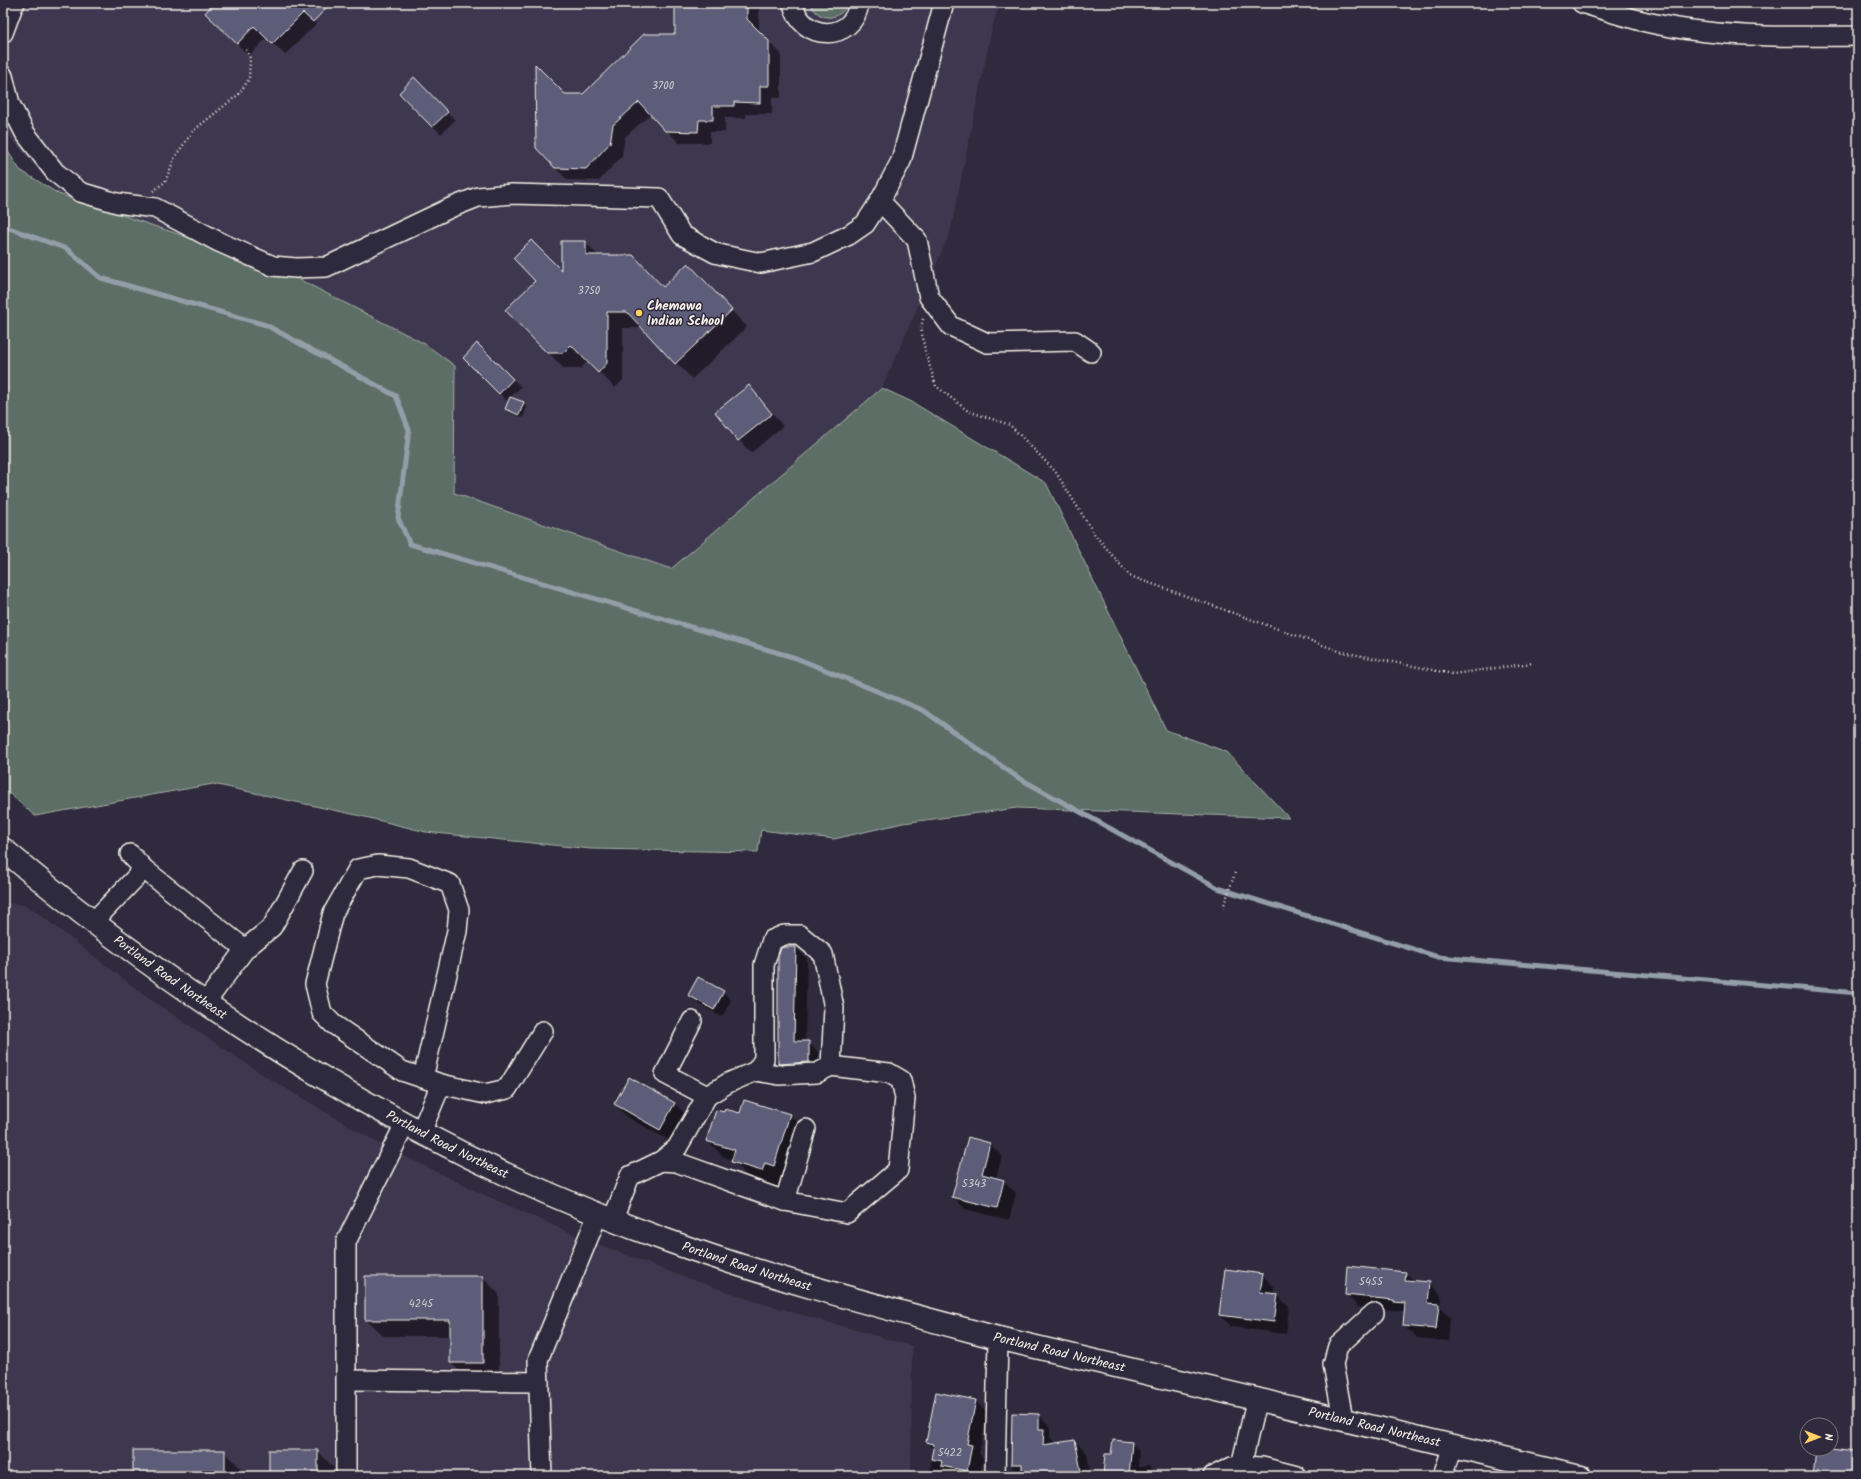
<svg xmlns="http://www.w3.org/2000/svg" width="1861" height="1479" font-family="Kalam,sans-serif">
  <rect width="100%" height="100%" fill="#2f2a3d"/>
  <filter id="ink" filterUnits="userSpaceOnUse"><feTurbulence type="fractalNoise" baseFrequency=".025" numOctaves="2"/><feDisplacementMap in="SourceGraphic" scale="8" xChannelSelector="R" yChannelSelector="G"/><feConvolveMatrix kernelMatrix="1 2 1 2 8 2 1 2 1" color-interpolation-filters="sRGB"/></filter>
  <g filter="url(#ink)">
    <!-- built -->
    <g fill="#3d394f">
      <polygon points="4,3 1001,3 993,23 950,233 882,388 671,569 454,493 455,366 273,266 59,194 3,129"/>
      <polygon points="9,903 24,905 34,910 148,998 265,1076 378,1143 478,1192 575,1235 670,1272 757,1302 912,1346 911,1476 3,1476 3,904"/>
    </g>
    <!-- green -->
    <g fill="#5b6e66" stroke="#a8b0a7">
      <path d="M810 3H848C840 22 818 22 810 3Z"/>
      <polygon points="3,144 20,170 59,194 273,266 425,344 455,366 454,493 671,569 882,388 912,402 1046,483 1166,730 1227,752 1289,818 1017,808 903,823 834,839 761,830 758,852 591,849 426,832 361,816 213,784 35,816 3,788"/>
    </g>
    <!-- shadow -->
    <g fill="#0007">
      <polygon points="216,3 297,3 317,23 285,55 267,38 249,56 206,13"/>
      <polygon points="676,3 759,3 759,32 781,54 781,98 772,98 772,114 746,114 746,118 725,118 725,132 710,132 710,143 679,143 651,114 625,137 622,156 599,181 568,180 555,168 565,95 584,95 676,35"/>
      <polygon points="414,79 455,120 441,134 400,93"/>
      <polygon points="585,242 599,256 663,288 704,281 747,327 692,379 643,328 623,328 623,380 615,388 588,361 580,369 564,369 548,352 562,272"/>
      <polygon points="477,345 521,387 507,401 464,358"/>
      <polygon points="749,386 783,426 751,453 739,440"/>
      <polygon points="523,403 527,407 523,418 510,413 506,409"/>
      <polygon points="796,948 807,959 805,1042 808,1042 819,1053 819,1073 789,1074 779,1063"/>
      <polygon points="723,992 731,1000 722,1017 697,1003 689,995"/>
      <polygon points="629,1078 675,1104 687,1116 672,1142 627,1117 615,1104"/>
      <polygon points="740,1114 790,1115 806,1131 791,1182 781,1179 779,1187 749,1178 733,1161 733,1160 724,1157 707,1140"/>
      <polygon points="968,1138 990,1144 1002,1156 996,1179 1004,1181 1016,1193 1009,1220 965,1209 953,1196"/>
      <polygon points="1406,1273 1415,1282 1429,1283 1441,1295 1440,1307 1450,1317 1448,1341 1417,1338 1404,1326 1405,1311 1358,1307 1346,1294"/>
      <polygon points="1262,1275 1274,1287 1273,1295 1277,1295 1289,1307 1286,1334 1232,1327 1220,1315"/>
      <polygon points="483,1277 499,1294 499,1379 468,1379 451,1363 451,1336 383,1336 366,1320"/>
      <polygon points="975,1401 987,1413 979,1453 983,1458 980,1476 929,1476 934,1449 927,1442"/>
      <polygon points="1013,1414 1038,1415 1050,1426 1050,1437 1055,1444 1075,1441 1087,1453 1091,1476 1012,1476"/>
      <polygon points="1131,1443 1139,1451 1138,1467 1149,1466 1157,1476 1104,1476 1112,1456"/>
      <polygon points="224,1451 241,1468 241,1476 134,1476"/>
      <polygon points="318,1451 334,1468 334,1476 270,1476"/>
    </g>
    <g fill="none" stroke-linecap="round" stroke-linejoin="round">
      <!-- stream -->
      <polyline stroke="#949ea9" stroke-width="5" points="3,224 6,227 67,249 101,278 266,325 396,396 409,430 398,518 410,544 796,658 923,710 1017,777 1218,888 1438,957 1858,993"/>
    </g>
    <!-- building -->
    <g fill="#5d5c79" stroke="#f4f1e8">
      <polygon points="214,3 298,3 306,10 313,3 331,3 313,22 303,13 272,44 254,26 237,44 205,13"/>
      <polygon points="675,3 747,3 747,19 769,41 769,86 760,86 760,103 734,102 734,106 713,106 713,120 699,120 698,132 665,131 639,102 613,125 610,143 586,169 555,168 536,148 535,64 565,94 583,94 644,34 675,34"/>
      <polygon points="414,77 448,112 432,127 399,93"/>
      <polygon points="531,240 561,270 561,241 586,241 586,255 633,255 663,287 688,263 732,310 675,364 627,312 607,312 607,363 598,373 571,345 563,353 547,353 505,310 535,281 513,258"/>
      <polygon points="477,343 513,379 499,394 463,358"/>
      <polygon points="749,385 772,414 738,441 715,412"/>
      <polygon points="510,397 524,402 519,415 505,409"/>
      <polygon points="783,947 796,947 794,1041 809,1041 809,1062 778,1064 778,957 781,948"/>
      <polygon points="698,977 724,991 714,1010 688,995"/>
      <polygon points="629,1077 675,1103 660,1130 614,1104"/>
      <polygon points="744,1100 790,1114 774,1166 765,1163 762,1171 731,1162 735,1150 706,1141 716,1110 724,1112 725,1109 740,1113"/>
      <polygon points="968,1137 990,1143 982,1174 1004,1180 997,1208 952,1197"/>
      <polygon points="1347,1266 1406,1272 1405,1280 1430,1282 1428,1303 1439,1304 1436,1329 1403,1326 1405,1303 1394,1302 1394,1300 1345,1295"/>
      <polygon points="1225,1269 1263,1274 1260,1292 1278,1294 1274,1322 1219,1315"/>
      <polygon points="365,1276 483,1276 483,1363 450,1363 450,1320 365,1320"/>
      <polygon points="936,1392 976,1400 967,1444 972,1445 967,1471 941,1466 942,1461 931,1459 934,1444 926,1442"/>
      <polygon points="1012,1413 1039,1414 1039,1429 1044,1429 1043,1445 1075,1440 1082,1476 1022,1476 1022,1464 1011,1464"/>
      <polygon points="1113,1440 1132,1442 1129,1476 1103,1476 1105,1454 1111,1454"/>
      <polygon points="1831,1448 1858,1451 1858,1476 1813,1476 1816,1449"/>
      <rect x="133" y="1450" width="92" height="26"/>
      <rect x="269" y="1450" width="49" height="26"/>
    </g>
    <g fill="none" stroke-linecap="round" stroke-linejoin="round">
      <defs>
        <g id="minor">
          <path d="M793 3C800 42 854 43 859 3"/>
          <path d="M1582 3C1601 9 1619 15 1638 20 1709 38 1785 37 1858 36"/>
          <polyline points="3,33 13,6 15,3"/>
          <polyline points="3,76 10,104 25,133 55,172 80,192 117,203 155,208 219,242 273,266 296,268 326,267 450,208 478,197 512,194 659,198 682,235 715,253 723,255 761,263 813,252 849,235 865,224 880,201 901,161 944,3"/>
          <polyline points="880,201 917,240 929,297 951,326 987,343 1075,341 1091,352"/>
          <polyline points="130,854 144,869 245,949"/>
          <polyline points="94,921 144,869"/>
          <polyline points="206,1002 245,949 272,927 303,871"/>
          <polyline points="756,1071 779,1075 817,1073 831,1066 889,1073 901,1080 905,1098 898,1170 847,1213 785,1201"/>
          <polyline points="441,1084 485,1094 507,1089 543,1031"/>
          <polyline points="707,1096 728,1083 756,1071 764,1059 764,965 772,940 784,935 800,935 823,954 834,1008 831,1066"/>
          <polyline points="421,1132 441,1084 402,1071 333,1024 322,1013 315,984 333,913 358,869 378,865 409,868 450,884 459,910 457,931 423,1078"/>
          <polyline points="661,1161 676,1162 785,1201 806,1129"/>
          <polyline points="613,1219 630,1176 661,1161 677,1148 707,1096 665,1074 692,1021"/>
          <polyline points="347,1380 539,1382"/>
          <polyline points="1343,1419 1333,1364 1338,1346 1374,1313"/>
          <polyline points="1241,1466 1262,1467 1297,1476"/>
          <polyline points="346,1476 346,1242 405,1124"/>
          <polyline points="542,1476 538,1360 598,1214"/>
          <polyline points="995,1476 998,1338"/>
          <polyline points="1213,1476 1232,1467 1241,1466 1257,1398"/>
          <polyline points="1443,1476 1453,1446"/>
        </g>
        <g id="major">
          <path id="s1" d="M3 849C195 1012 425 1154 663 1239 773 1279 885 1308 998 1338L1580 1476"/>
        </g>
      </defs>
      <!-- minor casing -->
      <use href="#minor" stroke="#f4f1e8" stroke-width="22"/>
      <!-- major casing -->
      <use href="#major" stroke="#f4f1e8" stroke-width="25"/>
      <!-- path -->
      <g stroke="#f4f1e8" stroke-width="2.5" stroke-dasharray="1 3" stroke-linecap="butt">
        <polyline points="153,191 165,182 175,157 193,131 239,94 249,79 250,58 245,47"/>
        <polyline points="923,319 921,328 925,351 936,386 968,411 1010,425 1055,471 1095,535 1130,576 1342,652 1453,674 1532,663"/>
        <polyline points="1223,908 1235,873"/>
      </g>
      <!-- minor -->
      <use href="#minor" stroke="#2f2a3d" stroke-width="19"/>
      <!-- major -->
      <use href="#major" stroke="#2f2a3d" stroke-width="22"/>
    </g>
  </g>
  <!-- markers -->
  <circle fill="#ffd166" stroke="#2f2a3d" stroke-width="1.5" cx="639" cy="313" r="4"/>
  <g text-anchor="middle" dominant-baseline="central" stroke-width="3" stroke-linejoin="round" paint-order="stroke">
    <!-- number labels -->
    <g font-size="11" fill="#cecccc">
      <text x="663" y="86">3700</text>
      <text x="589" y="291">3750</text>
      <text x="974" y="1184">5343</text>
      <text x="1371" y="1282">5455</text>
      <text x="421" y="1304">4245</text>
      <text x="950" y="1453">5422</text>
    </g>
    <!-- poi labels -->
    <g font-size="13" font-weight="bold" fill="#f4f1e8" stroke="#2f2a3d" text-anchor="start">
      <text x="647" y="306">Chemawa<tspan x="647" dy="15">Indian School</tspan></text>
    </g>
    <!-- street labels -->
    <g font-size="13" fill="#f4f1e8" stroke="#2f2a3d">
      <text stroke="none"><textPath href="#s1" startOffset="211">Portland Road Northeast</textPath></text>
      <text stroke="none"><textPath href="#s1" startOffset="535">Portland Road Northeast</textPath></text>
      <text stroke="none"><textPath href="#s1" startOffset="859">Portland Road Northeast</textPath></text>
      <text stroke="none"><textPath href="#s1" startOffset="1183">Portland Road Northeast</textPath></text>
      <text stroke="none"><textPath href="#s1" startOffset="1507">Portland Road Northeast</textPath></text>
    </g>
  </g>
  <!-- margin -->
  <rect width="1861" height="1479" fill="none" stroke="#2f2a3d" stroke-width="16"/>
  <rect x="8" y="8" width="1845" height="1463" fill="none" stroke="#f4f1e8" stroke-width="1.5" filter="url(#ink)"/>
  <!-- north arrow -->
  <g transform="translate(1819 1437) rotate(90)"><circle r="19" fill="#2f2a3d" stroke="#7e7a81"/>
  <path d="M0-3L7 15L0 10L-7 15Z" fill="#ffd166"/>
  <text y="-6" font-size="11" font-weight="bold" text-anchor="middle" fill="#f4f1e8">N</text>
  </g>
</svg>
